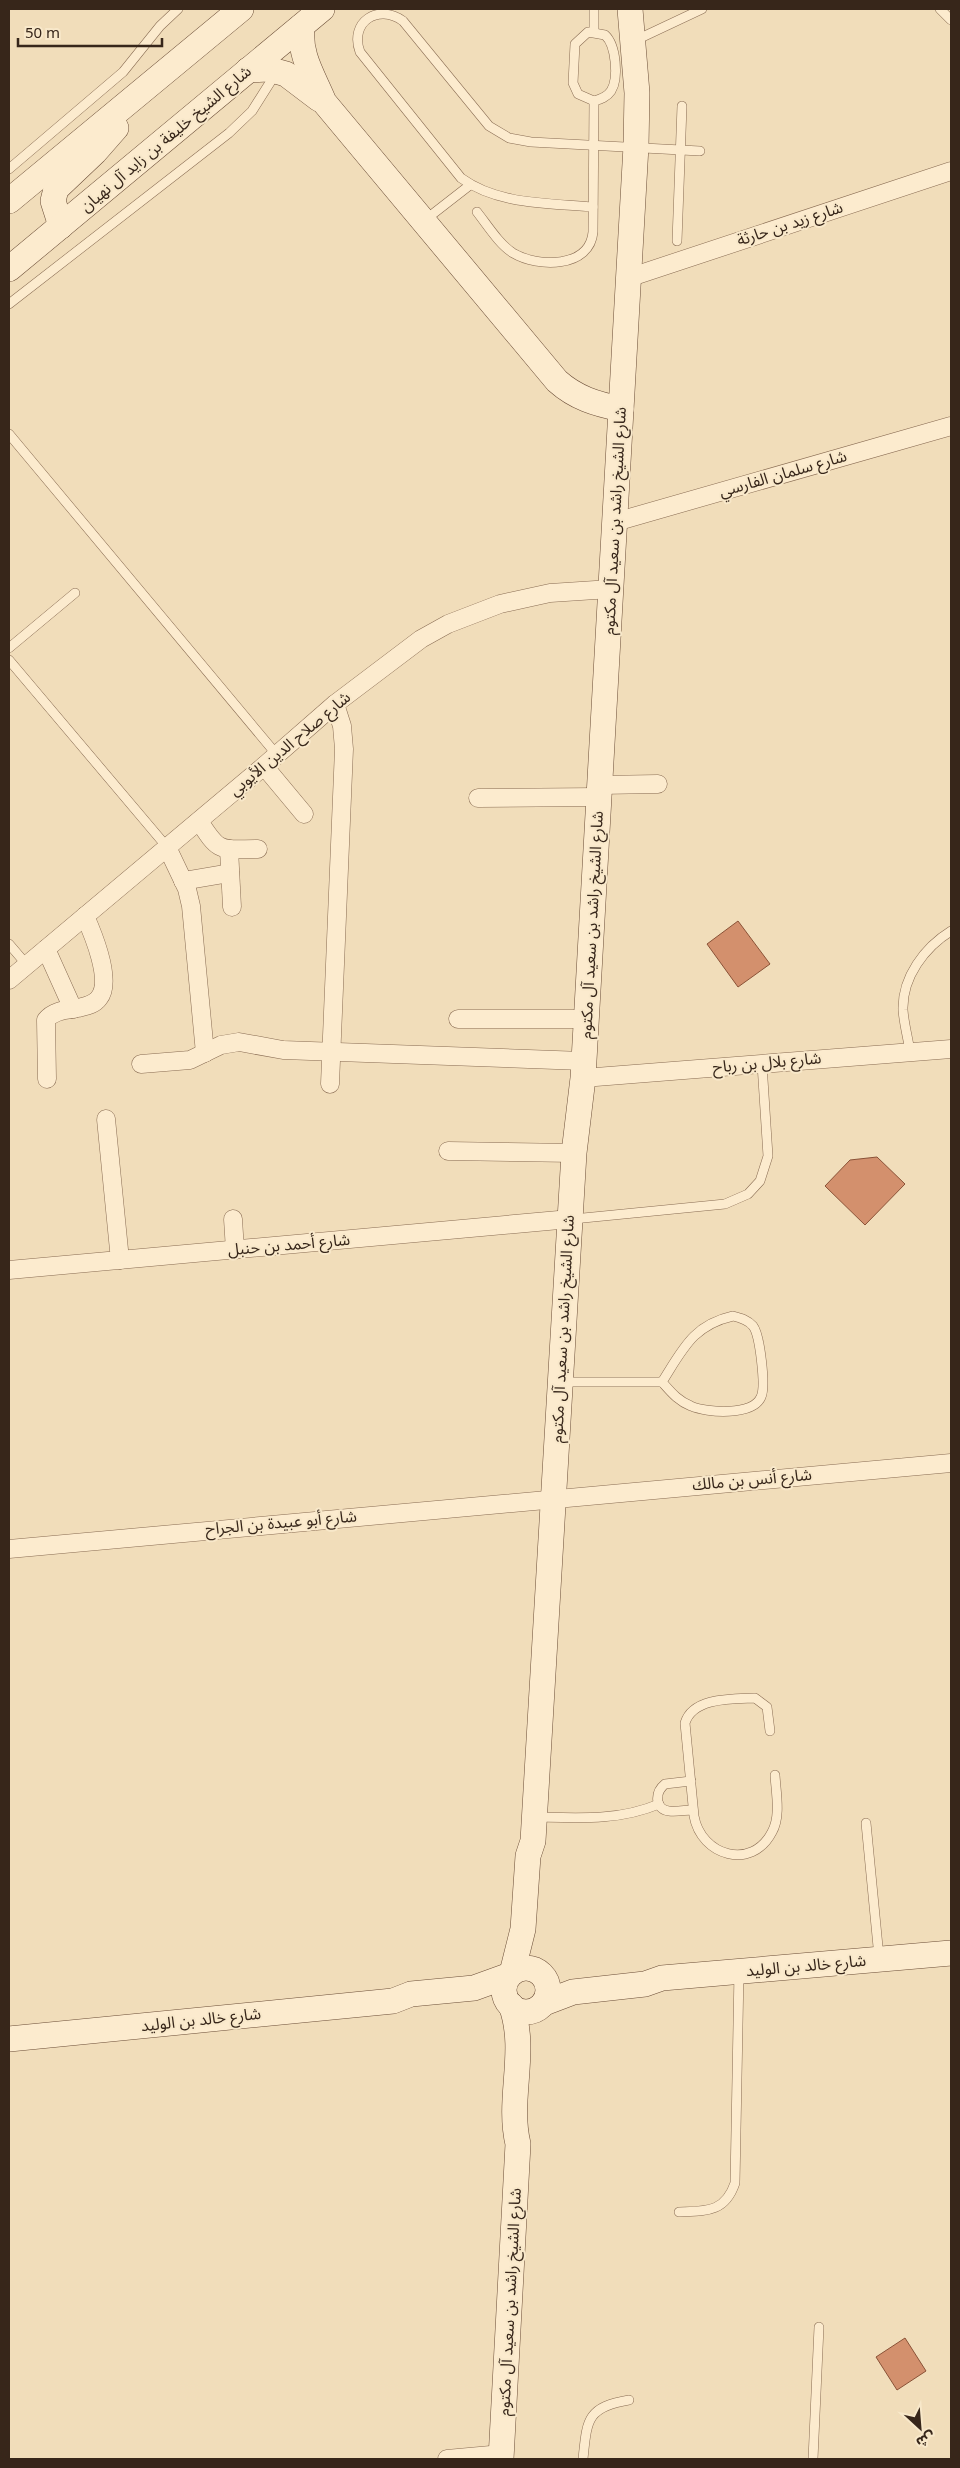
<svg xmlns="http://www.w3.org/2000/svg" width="960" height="2468" font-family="Georgia,'Noto Sans Arabic',serif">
  <rect width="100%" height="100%" fill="#f1ddba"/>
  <!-- building -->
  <g fill="#d3906d" stroke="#8a5237">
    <polygon points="738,921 770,964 738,987 707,944"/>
    <polygon points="877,1157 905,1184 865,1225 825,1186 850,1160"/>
    <polygon points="905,2338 926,2371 897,2390 876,2357"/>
  </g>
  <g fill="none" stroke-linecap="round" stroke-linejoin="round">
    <defs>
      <g id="lane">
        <polyline points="940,9 951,20"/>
        <path d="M588 32 605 35C616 45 619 78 611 91 607 97 601 99 594 101L578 94 573 83 575 44Z"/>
        <polyline points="594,32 594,9"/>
        <polyline points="634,41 702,9"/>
        <polyline points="9,169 123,72 160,26 178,9"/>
        <path d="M593 207C549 203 498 205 461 178L360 52C349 22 378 3 403 21L489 126 509 138 531 142 700 151"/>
        <path d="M477 212C488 226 499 244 513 253 538 268 590 268 593 232L594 101"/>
        <polyline points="425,220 470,185"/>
        <polyline points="677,241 682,106"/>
        <polyline points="9,304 229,133 252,111 276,73"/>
        <polyline points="9,434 277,755"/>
        <polyline points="9,648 75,593"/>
        <polyline points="9,660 167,847"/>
        <polyline points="9,944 27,965"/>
        <path d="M910 1052C908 1038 904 1024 903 1010 902 977 925 947 951 931"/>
        <polyline points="573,1219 725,1204 748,1194 760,1181 768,1156 762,1064"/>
        <path d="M733 1316C741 1318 748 1320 753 1326 760 1335 766 1387 761 1397 753 1416 707 1413 691 1406 678 1401 671 1392 662 1382 683 1349 693 1325 733 1316Z"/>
        <polyline points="562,1382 662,1382"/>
        <path d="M770 1731 767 1707 755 1698C733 1699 693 1697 685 1723L694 1816C701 1856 752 1871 772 1832 781 1816 776 1793 775 1775"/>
        <path d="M691 1781 665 1784C655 1792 654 1809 669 1811 677 1812 686 1810 693 1810"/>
        <path d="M536 1817C578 1818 619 1821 659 1804"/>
        <polyline points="866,1823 879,1957"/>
        <path d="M679 2212C705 2211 725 2213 735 2183L739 1972"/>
        <path d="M583 2459C587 2421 586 2407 629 2400"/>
        <polyline points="813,2459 819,2327"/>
      </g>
      <g id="street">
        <polyline points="628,278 951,171"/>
        <polyline points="615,522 951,426"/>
        <polyline points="264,766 304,814"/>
        <polyline points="600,785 658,784"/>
        <polyline points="478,798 599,797"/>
        <path d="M199 821C220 854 220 849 258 849"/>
        <polyline points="167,847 187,889 191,906 205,1053"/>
        <polyline points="229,849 232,907"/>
        <polyline points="183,881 230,873"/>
        <polyline points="46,949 73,1009"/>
        <polyline points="9,980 264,766 335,704 421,639 448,624 500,604 550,593 611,589"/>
        <polyline points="458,1019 586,1019"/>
        <polyline points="141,1064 190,1060 221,1045 239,1042 283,1050 583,1061"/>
        <polyline points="583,1078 951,1049"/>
        <path d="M47 1079 46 1020C54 1010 67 1010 78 1008 86 1006 94 1005 99 998 113 981 93 934 85 916"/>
        <polyline points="330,1084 344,749 342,726 335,704"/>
        <polyline points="106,1119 120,1260"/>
        <polyline points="448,1151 574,1153"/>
        <polyline points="233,1219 235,1250"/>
        <polyline points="9,1270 570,1219"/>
        <polyline points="9,1549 951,1463"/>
        <polyline points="447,2459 502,2454"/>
      </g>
      <g id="secondary">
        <path d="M302 26C299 56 313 75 324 102L557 381C576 398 596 404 621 409"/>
        <polyline points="248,70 268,69 286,74 319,99"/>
        <polyline points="9,201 241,9"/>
        <polyline points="61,226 53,201 56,189 95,152 116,128"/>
        <polyline points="9,269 322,9"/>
        <circle cx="526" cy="1990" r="22"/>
        <polyline points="512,1973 523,1929 528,1856 533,1841 574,1153 583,1078 636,146 637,93 630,9"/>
        <polyline points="544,2003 573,1992 645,1984 662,1978 951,1953"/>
        <polyline points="9,2039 393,2001 411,1994 474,1988 510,1975"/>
        <path d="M501 2459 518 2144C507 2098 528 2051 511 2005"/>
      </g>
    </defs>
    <!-- lane casing -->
    <use href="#lane" stroke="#896c53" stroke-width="10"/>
    <!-- street casing -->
    <use href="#street" stroke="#896c53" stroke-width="19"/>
    <!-- secondary casing -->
    <use href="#secondary" stroke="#6b4d37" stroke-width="26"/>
    <!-- lane -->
    <use href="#lane" stroke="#fcebce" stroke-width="9"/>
    <!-- street -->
    <use href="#street" stroke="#fcebce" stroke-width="18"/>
    <!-- secondary -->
    <use href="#secondary" stroke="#fcebce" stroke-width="25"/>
  </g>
  <g text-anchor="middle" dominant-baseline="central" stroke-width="4" stroke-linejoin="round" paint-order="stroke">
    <!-- street labels -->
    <g font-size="16" fill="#37261a" stroke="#f8e8ca">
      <text transform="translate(166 139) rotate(-40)">شارع الشيخ خليفة بن زايد آل نهيان</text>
      <text transform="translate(790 224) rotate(-18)">شارع زيد بن حارثة</text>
      <text transform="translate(783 474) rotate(-16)">شارع سلمان الفارسي</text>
      <text transform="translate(615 521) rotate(-87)">شارع الشيخ راشد بن سعيد آل مكتوم</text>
      <text transform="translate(290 744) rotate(-40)">شارع صلاح الدين الأيوبي</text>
      <text transform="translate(592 925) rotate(-87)">شارع الشيخ راشد بن سعيد آل مكتوم</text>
      <text transform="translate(767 1063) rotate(-5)">شارع بلال بن رباح</text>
      <text transform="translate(289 1245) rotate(-5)">شارع أحمد بن حنبل</text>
      <text transform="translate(563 1329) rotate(-87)">شارع الشيخ راشد بن سعيد آل مكتوم</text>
      <text transform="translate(752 1480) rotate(-5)">شارع أنس بن مالك</text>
      <text transform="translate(281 1523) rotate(-5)">شارع أبو عبيدة بن الجراح</text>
      <text transform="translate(806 1966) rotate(-5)">شارع خالد بن الوليد</text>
      <text transform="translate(201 2020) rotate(-6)">شارع خالد بن الوليد</text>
      <text transform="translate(510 2302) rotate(-87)">شارع الشيخ راشد بن سعيد آل مكتوم</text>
    </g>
  </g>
  <!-- border -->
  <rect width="960" height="2468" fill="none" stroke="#37261a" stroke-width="20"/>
  <!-- north arrow -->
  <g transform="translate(920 2428) rotate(154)" stroke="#f8e8ca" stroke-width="4" paint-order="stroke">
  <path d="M0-4L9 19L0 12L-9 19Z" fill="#37261a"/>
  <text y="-8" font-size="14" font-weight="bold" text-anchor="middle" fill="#37261a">ش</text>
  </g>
  <!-- scale -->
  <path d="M18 38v8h144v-8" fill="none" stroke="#37261a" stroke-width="2.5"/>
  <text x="25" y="38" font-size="15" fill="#37261a" stroke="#f8e8ca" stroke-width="4" paint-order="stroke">50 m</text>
</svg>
